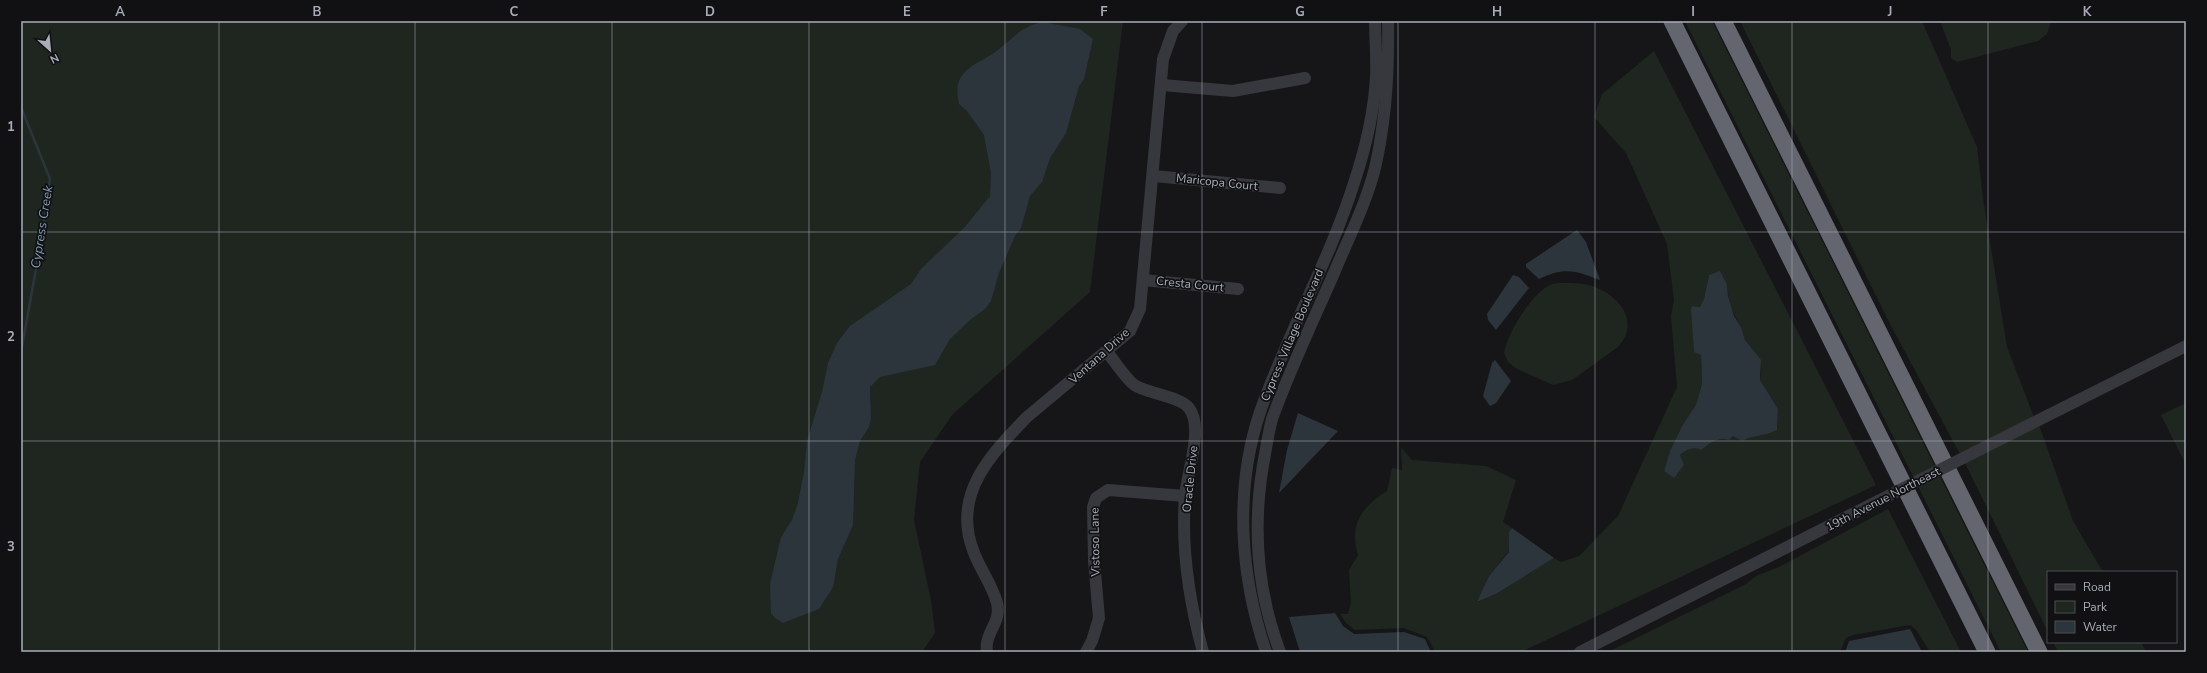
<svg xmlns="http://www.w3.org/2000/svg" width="2207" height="673" font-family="'Nunito Sans',sans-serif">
  <rect width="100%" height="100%" fill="#161618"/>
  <!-- green -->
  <g fill="#1e261f" fill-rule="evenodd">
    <polygon points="21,21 1123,21 1090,292 952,415 920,462 914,520 931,600 935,633 922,652 21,652"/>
    <polygon points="1685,21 1712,21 2028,652 2001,652"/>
    <polygon points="1740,21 1922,21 1977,147 1983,198 2007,347 2034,417 1960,454 1890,324"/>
    <polygon points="1940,21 2051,21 2047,34 2038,41 1957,62 1951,58 1951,50"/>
    <path d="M1654 51 1876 485 1521 652H1435L1427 637 1404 628 1355 630 1346 623 1340 614H1348L1351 603 1349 570 1358 555C1349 525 1361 507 1387 491L1392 468 1402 470 1401 447 1412 460 1486 466 1516 480 1503 522 1512 528 1509 533V551L1489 576 1478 602 1496 594 1554 558 1561 562 1579 556 1618 516 1677 387 1671 316 1674 300 1667 244 1626 153 1594 117 1602 94ZM1715 274 1727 285C1728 302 1733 313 1741 327 1743 331 1743 336 1745 339 1754 358 1765 354 1760 380L1778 409 1777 430C1766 436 1754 435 1742 441L1733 436 1729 440C1717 437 1710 443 1701 450 1692 447 1687 449 1680 455L1684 465 1674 477 1664 471 1670 451 1682 426 1696 406 1702 384 1701 355 1694 351 1692 306 1700 307 1704 299 1709 275Z"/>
    <path d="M1564 283C1574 283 1585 283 1595 287 1621 297 1640 323 1618 347L1572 380 1553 385 1517 369 1508 362 1504 353C1507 334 1531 295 1548 286 1552 283 1559 283 1564 283Z"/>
    <polygon points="2186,403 2186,465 2161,415"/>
    <polygon points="2039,425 2073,521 2103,572 2048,572 2048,632 1965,463"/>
    <polygon points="1888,509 1961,652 1930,652 1917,631 1910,625 1853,635 1846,638 1840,652 1608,652 1746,584 1756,576 1779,567"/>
    <polygon points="2053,642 2141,642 2146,652 2058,652"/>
  </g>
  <!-- water -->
  <g fill="#2c353c">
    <path d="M1043 22 1080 29 1093 39 1084 79 1079 86 1066 133 1050 158 1042 182 1030 196 1021 228 1015 236 999 273 991 301 985 309 971 319 950 339 935 365 880 377 870 387 871 419 869 427 860 441 855 460 853 525 838 559 833 587 819 609 783 623 775 618 771 613 770 584 781 537 792 520 798 503 804 472 807 441 822 392 828 363 837 343 850 326 911 284 921 269 965 227 990 196 991 173 984 135 967 111 959 104C957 95 956 84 961 77 969 65 982 61 994 53 1011 41 1020 26 1043 22Z"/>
    <path d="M1577 230 1586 242 1600 280C1575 270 1563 267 1539 279L1526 267V264Z"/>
    <path d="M1720 271 1727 285 1728 296 1734 316 1741 327 1745 340 1761 360 1760 380 1778 409 1777 430C1766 436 1754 435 1742 441L1733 436 1729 440C1717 437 1710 443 1701 450 1692 447 1687 449 1680 455L1684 465 1674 478 1664 471 1670 451 1682 426 1696 405 1702 384 1701 355 1694 352 1691 310 1692 306 1700 307 1704 299 1709 275Z"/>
    <polygon points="1513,275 1519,277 1529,288 1496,330 1488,320 1487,314"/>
    <polygon points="1495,360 1511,381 1496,403 1490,406 1483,396 1492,363"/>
    <polygon points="1298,413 1338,431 1279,493 1287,450"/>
    <polygon points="1512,528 1554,558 1496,594 1477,602 1489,576 1509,552 1509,532"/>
    <polygon points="1335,613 1343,626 1354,634 1404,632 1425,639 1431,652 1300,652 1289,617"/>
    <polygon points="1910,629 1922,652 1845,652 1849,641"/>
  </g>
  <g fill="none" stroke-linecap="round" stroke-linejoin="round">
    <!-- stream -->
    <polyline stroke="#2c353c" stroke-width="2.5" points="21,107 50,179 42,236 21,352"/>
    <!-- minor -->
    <g stroke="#37383d" stroke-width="12">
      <polyline points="1162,85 1233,91 1305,78"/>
      <polyline points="1154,176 1280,188"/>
      <polyline points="1143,280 1238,289"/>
      <path d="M1107 352C1114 360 1127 381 1136 386 1150 394 1181 397 1189 408 1204 427 1187 473 1185 496 1181 550 1189 601 1203 652"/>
      <polyline points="1973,453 2186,346"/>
      <path d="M987 652C984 632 1002 623 997 603 992 584 979 568 973 550 952 494 991 454 1027 417L1130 331 1140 309 1163 59 1173 31 1182 21"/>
      <polyline points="1086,652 1092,641 1099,618 1094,561 1093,507 1096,498 1108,490 1185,496"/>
      <path d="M1266 652C1240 575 1234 490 1260 412 1287 334 1329 262 1354 183 1365 150 1374 112 1376 77 1377 59 1375 39 1375 21"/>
      <path d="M1280 652C1256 588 1252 521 1265 454 1267 443 1269 430 1272 419 1290 369 1313 321 1334 273 1348 239 1366 204 1375 168 1386 120 1389 70 1388 21"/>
      <polyline points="1580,652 1878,501"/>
    </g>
    <!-- highway -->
    <g stroke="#63666e" stroke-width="17">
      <polyline points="1672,21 1987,652"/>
      <polyline points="1723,21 2039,652"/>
    </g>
    <!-- minor-bridge -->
    <polyline stroke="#37383d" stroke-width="12" points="1878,501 1973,453"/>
  </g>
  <!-- grid -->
  <path fill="none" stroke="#a8adb8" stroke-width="1" stroke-opacity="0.55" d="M219 21V652M415 21V652M612 21V652M809 21V652M1005 21V652M1202 21V652M1398 21V652M1595 21V652M1792 21V652M1988 21V652M21 232H2186M21 441H2186"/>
  <g text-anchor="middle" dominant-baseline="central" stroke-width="3.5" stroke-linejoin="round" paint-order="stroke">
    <!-- street labels -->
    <g font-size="12" fill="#a8adb8" stroke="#111113">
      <text transform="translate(1217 182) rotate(6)">Maricopa Court</text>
      <text transform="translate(1190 284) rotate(6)">Cresta Court</text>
      <text transform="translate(1292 335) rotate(-67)">Cypress Village Boulevard</text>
      <text transform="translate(1099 356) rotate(-42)">Ventana Drive</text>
      <text transform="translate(1190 479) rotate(-84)">Oracle Drive</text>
      <text transform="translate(1883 499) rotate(-27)">19th Avenue Northeast</text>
      <text transform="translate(1095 542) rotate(-91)">Vistoso Lane</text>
    </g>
    <!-- water labels -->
    <g font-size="13" font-style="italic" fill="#7f9bb3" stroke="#111113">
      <text transform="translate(42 227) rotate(-81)">Cypress Creek</text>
    </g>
  </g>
  <!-- border -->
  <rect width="2207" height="673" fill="none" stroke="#111113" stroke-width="44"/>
  <!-- legend -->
  <rect x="2047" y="571" width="130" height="72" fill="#111113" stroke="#4d4f55"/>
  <rect x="2055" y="584" width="20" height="6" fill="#37383d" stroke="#4d4f55"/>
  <text x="2083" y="591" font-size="12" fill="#a8adb8">Road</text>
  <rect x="2055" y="601" width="20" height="12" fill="#1e261f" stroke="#4d4f55"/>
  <text x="2083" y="611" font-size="12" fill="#a8adb8">Park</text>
  <rect x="2055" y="621" width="20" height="12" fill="#2c353c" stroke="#4d4f55"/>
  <text x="2083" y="631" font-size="12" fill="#a8adb8">Water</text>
  <!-- north arrow -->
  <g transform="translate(50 50) rotate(153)" stroke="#111113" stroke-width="3" paint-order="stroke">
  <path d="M0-3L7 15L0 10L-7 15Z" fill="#a8adb8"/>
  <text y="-6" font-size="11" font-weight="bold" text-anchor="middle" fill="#a8adb8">N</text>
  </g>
  <rect x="22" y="22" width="2163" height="629" fill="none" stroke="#a8adb8" stroke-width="1.5"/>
  <g font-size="13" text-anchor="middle" font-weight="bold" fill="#a8adb8">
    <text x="120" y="16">A</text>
    <text x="317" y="16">B</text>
    <text x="514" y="16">C</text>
    <text x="710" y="16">D</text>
    <text x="907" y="16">E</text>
    <text x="1104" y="16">F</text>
    <text x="1300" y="16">G</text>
    <text x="1497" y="16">H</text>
    <text x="1693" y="16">I</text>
    <text x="1890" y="16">J</text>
    <text x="2087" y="16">K</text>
    <text x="11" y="131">1</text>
    <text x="11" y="341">2</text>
    <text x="11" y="551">3</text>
  </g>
</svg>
